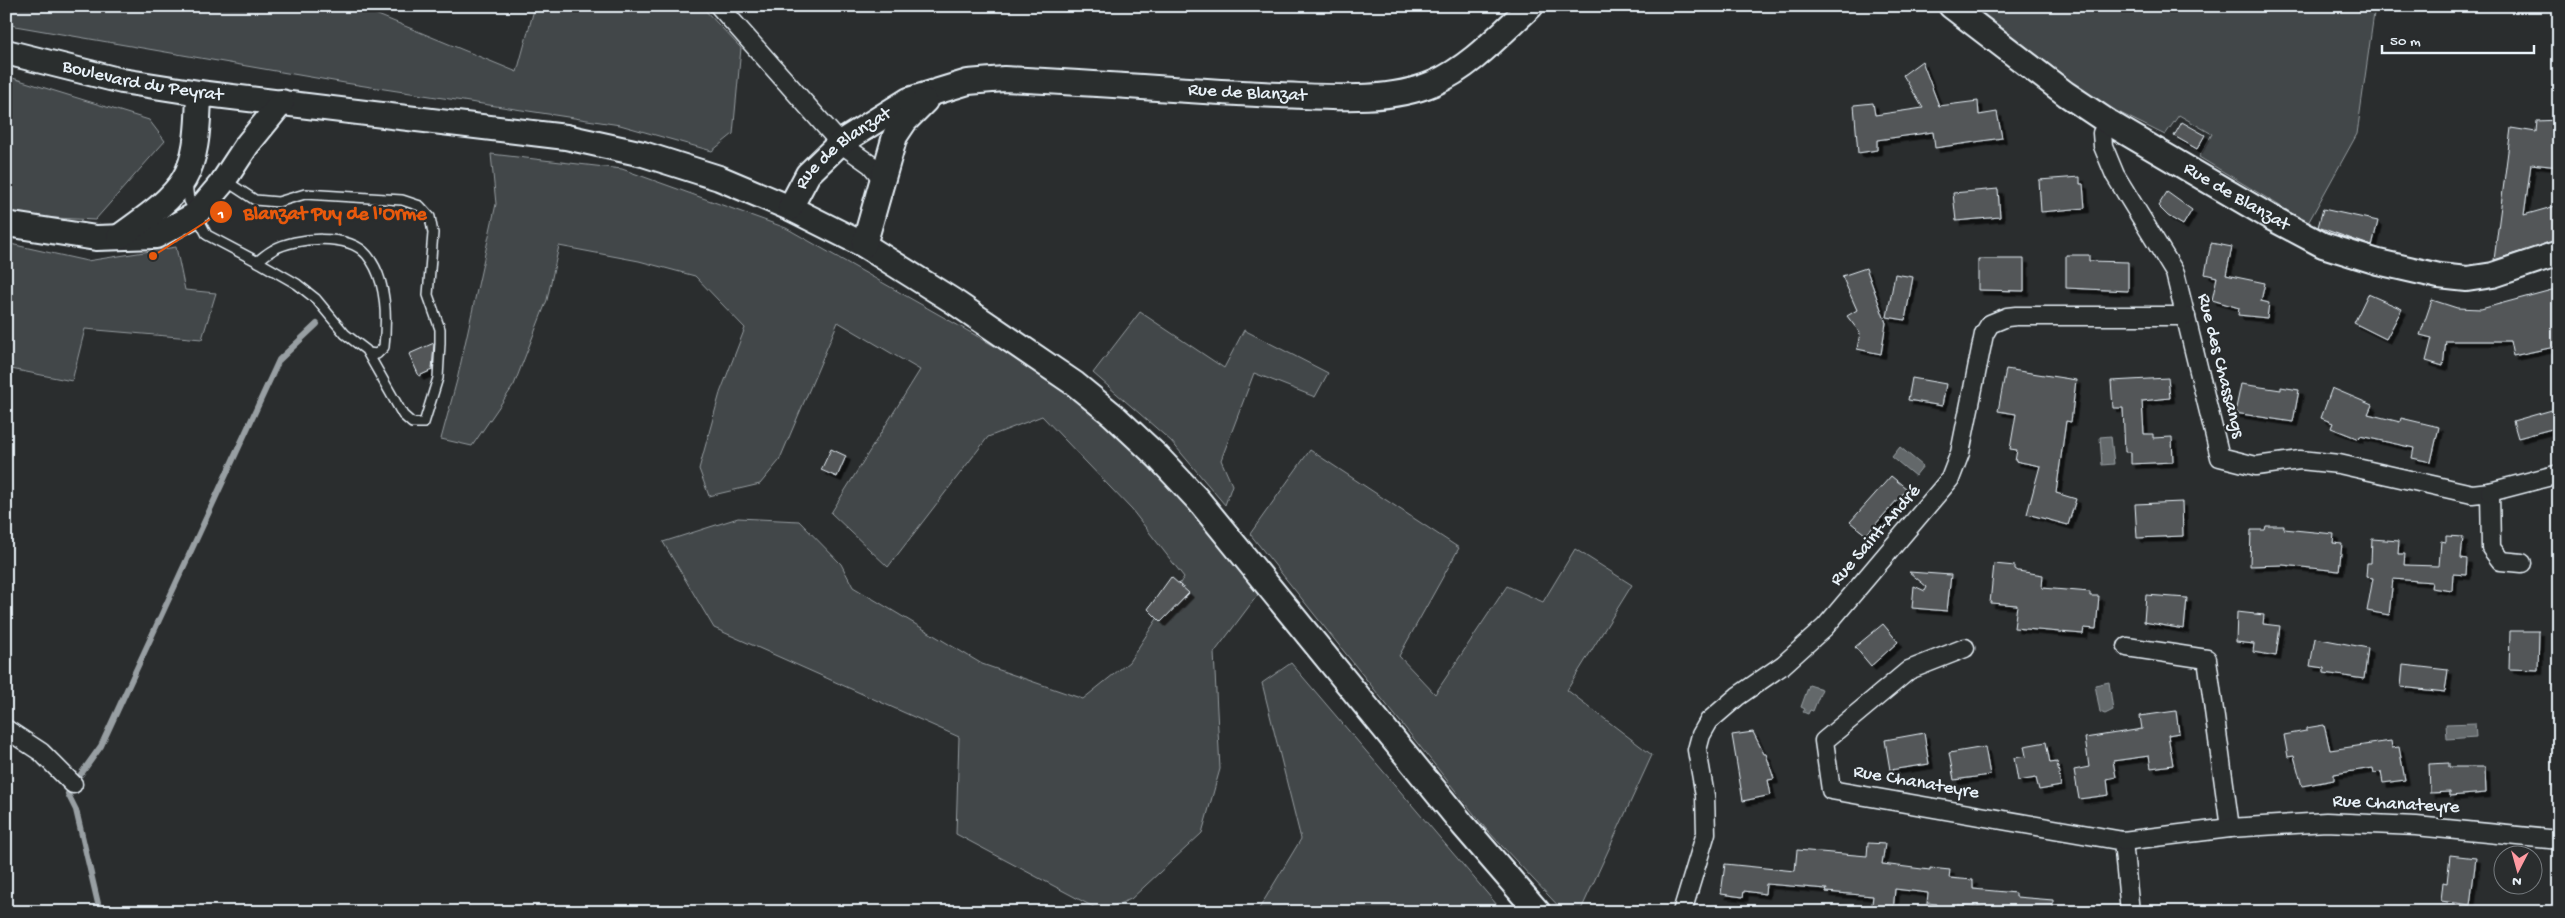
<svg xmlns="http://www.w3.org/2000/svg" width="2565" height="918" font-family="'Gochi Hand',sans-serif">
  <defs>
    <filter id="shadow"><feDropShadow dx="4.5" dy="4.5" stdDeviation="0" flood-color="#0009"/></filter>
  </defs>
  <rect width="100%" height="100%" fill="#2a2d2e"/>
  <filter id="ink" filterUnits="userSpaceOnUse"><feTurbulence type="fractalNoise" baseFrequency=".02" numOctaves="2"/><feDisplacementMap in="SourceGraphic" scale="10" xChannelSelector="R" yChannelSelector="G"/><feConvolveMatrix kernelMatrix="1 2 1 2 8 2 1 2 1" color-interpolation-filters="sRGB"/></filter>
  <g filter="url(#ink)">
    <!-- green -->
    <g fill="#424648" stroke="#959ca0">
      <polygon points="6,6 356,6 517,72 535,6 701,6 741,48 733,134 712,151 620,125 345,83 15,26 6,23"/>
      <polygon points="1974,6 2375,6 2357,134 2308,223 2199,157 2212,134 2179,115 2165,135 2098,102"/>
      <polygon points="6,76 149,120 165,141 95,220 36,217 6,211"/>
      <polygon points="491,154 622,169 786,228 1028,365 1101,418 1201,521 1259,593 1214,653 1220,769 1202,833 1131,899 1101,911 956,834 959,737 714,628 663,542 738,518 799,521 841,564 853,587 982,664 1083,699 1129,662 1184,577 1132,510 1042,416 988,437 888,567 831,513 920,370 838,322 779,461 760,484 709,496 699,469 720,393 745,328 695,276 639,261 559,246 547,300 514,385 472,446 441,439 457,380 496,204"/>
      <polygon points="6,243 87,261 176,247 185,290 216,293 202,339 85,329 72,381 6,368"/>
      <polygon points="1140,312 1224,368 1244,330 1328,373 1315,397 1254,373 1221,460 1232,485 1225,505 1171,441 1093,373"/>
      <polygon points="1310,450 1459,548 1399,656 1435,694 1507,586 1543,602 1575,549 1632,585 1567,690 1652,755 1580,912 1564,912 1486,829 1250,534"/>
      <polygon points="1291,663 1503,912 1257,912 1301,839 1262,683"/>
    </g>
    <!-- water -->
    <g fill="#63686b" stroke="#989fa3">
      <polygon points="2111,436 2114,464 2102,465 2100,437"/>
      <polygon points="1900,447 1923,466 1915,476 1892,457"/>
      <polygon points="2109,682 2113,710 2105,714 2100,712 2095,685"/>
      <polygon points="1809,685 1822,689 1813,711 1810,710 1808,714 1803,712 1805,709 1801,707"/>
      <polygon points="2475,723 2476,737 2447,739 2446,724"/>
    </g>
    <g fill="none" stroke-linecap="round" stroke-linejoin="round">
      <!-- stream -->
      <g stroke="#989fa3" stroke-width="6">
        <polyline points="81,774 101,746 279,360 317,324"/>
        <polyline points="68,794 76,810 100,912"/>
      </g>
    </g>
    <!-- building -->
    <g fill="#535759" stroke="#e8f1f8" filter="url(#shadow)">
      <polygon points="1922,61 1939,106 1978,101 1979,115 1997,112 2002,138 1935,148 1933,132 1877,140 1877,150 1858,153 1854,105 1873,103 1875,115 1923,108 1903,75"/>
      <polygon points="2559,120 2559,167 2531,164 2524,215 2559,205 2559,240 2494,260 2511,128 2536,132 2537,121"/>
      <polygon points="2182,122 2205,135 2197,149 2174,136"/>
      <polygon points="2080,177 2080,184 2083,184 2085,208 2041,212 2039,180"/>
      <polygon points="1998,189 2000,217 1956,221 1953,193"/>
      <polygon points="2167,192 2192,210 2183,225 2168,216 2158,206"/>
      <polygon points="2323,209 2378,221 2372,246 2318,227"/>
      <polygon points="2211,243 2232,247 2226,275 2265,283 2261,301 2269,303 2267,318 2238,315 2239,308 2212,300 2217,277 2205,274"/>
      <polygon points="2066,255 2089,255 2089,261 2128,262 2128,291 2066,288"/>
      <polygon points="1978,259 2024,259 2024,291 1978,290"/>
      <polygon points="1866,268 1886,323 1881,354 1857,349 1860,333 1847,316 1857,310 1842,276"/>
      <polygon points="1895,274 1913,277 1905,320 1887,317"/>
      <polygon points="2559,288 2559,346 2513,356 2510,341 2446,341 2443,366 2426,361 2432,338 2420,335 2432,300 2457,308 2481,309"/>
      <polygon points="2368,294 2402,309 2386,339 2354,323"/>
      <polygon points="434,343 432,370 419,376 409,354"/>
      <polygon points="2006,369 2076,380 2071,422 2066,421 2056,493 2076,499 2068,525 2027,514 2040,466 2015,461 2017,450 2010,449 2016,414 1998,411"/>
      <polygon points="1912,378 1946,384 1942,406 1908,400"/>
      <polygon points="2168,378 2170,398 2142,401 2144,434 2153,434 2153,438 2172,437 2173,462 2131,464 2131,452 2125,452 2123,408 2113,408 2111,381"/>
      <polygon points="2241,384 2281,390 2281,387 2299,390 2293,422 2235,413"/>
      <polygon points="2332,388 2372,405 2368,414 2400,422 2401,418 2439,427 2431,462 2412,458 2414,448 2360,436 2359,439 2331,428 2333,423 2321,418"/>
      <polygon points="2559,408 2559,427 2518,438 2513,421"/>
      <polygon points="831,449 846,456 837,477 821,470"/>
      <polygon points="1891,476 1907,489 1866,535 1850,522"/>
      <polygon points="2182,502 2183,536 2137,538 2135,504"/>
      <polygon points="2266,526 2284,526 2284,529 2334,534 2333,543 2342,544 2339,571 2283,565 2250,566 2251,530 2265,530"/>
      <polygon points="2446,536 2463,537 2461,558 2467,559 2466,575 2453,574 2452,591 2431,588 2432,582 2393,579 2389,615 2367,611 2373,578 2366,577 2367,563 2371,563 2372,539 2399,541 2398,554 2405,554 2404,565 2439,566 2441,541 2446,542"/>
      <polygon points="1994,564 2015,566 2015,569 2018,571 2043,575 2042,588 2090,592 2090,596 2099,596 2096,629 2084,628 2083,634 2014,628 2017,605 1990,603"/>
      <polygon points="1909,572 1951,575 1947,611 1912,608 1914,586 1925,591 1927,587"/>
      <polygon points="1171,577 1189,593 1161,622 1148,609"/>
      <polygon points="2146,595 2187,598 2184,629 2144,622"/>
      <polygon points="2237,612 2264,615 2263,624 2280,626 2276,656 2253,652 2254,644 2236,642"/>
      <polygon points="1883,624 1898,642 1871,666 1855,647"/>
      <polygon points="2510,631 2539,631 2538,670 2509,669"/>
      <polygon points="2315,638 2368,648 2364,679 2324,673 2324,668 2310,666"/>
      <polygon points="2403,665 2448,670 2445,692 2401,687"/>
      <polygon points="2176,711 2179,733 2168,735 2173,765 2151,768 2149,756 2113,761 2116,777 2107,779 2109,795 2079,799 2074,770 2089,767 2085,738 2142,729 2140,716"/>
      <polygon points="2324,725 2330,750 2391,741 2392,748 2399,747 2405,780 2383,783 2381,772 2374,773 2373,768 2334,774 2334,780 2302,786 2294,756 2288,757 2284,735 2306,731 2306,728"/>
      <polygon points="1753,732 1764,754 1766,754 1774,779 1768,780 1771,795 1743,801 1732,735"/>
      <polygon points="1924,733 1929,764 1890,770 1885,740"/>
      <polygon points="2046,742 2050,763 2057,762 2061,786 2039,790 2036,778 2018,781 2014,758 2026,756 2024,746"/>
      <polygon points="1985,747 1990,775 1954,780 1949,753"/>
      <polygon points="2449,763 2449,767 2485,767 2486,793 2450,796 2450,792 2430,793 2429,764"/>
      <polygon points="1868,843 1885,844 1882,864 1930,870 1930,868 1950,870 1949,878 1973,880 1973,889 2016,893 2016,897 2053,900 2053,912 1992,912 1993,908 1958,905 1957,912 1936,912 1937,904 1927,903 1928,893 1895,889 1893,912 1871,912 1873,896 1826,892 1827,889 1766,884 1765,894 1744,891 1743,897 1721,894 1725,864 1795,871 1797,850 1867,856"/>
      <polygon points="2450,855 2476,858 2470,905 2441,901 2443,882 2447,883"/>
    </g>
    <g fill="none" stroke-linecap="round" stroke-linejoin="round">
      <defs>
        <g id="lane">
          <polyline points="187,182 189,201 207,235 262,264 297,284 316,299 345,334 366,350 403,415 412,423 424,423 438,378 440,343 440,329 428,295 433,233 430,217 420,206 402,200 305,194 278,202 255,200 232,185 232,177"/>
          <path d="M258 261C262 258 267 253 273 250 295 237 349 233 367 255 387 279 387 318 384 347L377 354 368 353"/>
        </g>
        <g id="street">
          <polyline points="719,6 840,143 871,165 880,176 881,184"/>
          <polyline points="2108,122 2102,133 2103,146 2115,175 2175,273 2220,457 2256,466 2300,460 2339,464 2472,494 2490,492 2491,548 2501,561 2522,563"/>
          <polyline points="2490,492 2559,474"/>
          <polyline points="2127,647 2207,659 2230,828"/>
          <polyline points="1965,648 1909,670 1824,741 1831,790 2123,841 2130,912"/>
          <polyline points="6,729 41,752 73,784"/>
          <polyline points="2123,841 2230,828 2326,822 2416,826 2559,840"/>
          <polyline points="1682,912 1706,833 1705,796 1697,750 1701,735 1709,721 1738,696 1783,665 1825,627 1950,479 1960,453 1984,334 1990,324 2007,317 2016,316 2186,316"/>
        </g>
        <g id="secondary">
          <path id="s1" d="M1951 6 2066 94 2108 122 2270 217 2323 245 2378 262 2439 276 2467 279 2493 275 2559 253"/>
          <path id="s2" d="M6 52 122 81 199 93 566 137 643 154 719 178 790 208 864 245 953 301 1075 384 1113 415 1158 457 1199 501 1463 825 1538 912"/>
          <path id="s3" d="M790 208 808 174 840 143 909 100 968 82 1004 79C1096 83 1188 91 1280 95 1329 97 1387 103 1434 83 1471 67 1501 33 1531 6"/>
          <polyline points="6,224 96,238 156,236 195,215 222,183 247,145 282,102"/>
          <path d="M119 237C188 188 197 179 199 93"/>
          <polyline points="864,245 895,136 905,121 925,101"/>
        </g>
      </defs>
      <!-- lane casing -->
      <use href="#lane" stroke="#e8f1f8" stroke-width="12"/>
      <!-- street casing -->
      <use href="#street" stroke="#e8f1f8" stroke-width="21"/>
      <!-- secondary casing -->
      <use href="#secondary" stroke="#e8f1f8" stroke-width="28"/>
      <!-- lane -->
      <use href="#lane" stroke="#2a2d2e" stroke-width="9"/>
      <!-- street -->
      <use href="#street" stroke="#2a2d2e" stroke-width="18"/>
      <!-- secondary -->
      <use href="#secondary" stroke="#2a2d2e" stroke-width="24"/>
    </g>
  </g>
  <g text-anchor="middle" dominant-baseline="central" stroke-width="4.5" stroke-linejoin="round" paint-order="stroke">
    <!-- street labels -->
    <g font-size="19" fill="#e8f1f8" stroke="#2a2d2e">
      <text stroke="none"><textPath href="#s2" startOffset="140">Boulevard du Peyrat</textPath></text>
      <text stroke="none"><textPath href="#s3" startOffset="506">Rue de Blanzat</textPath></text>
      <text stroke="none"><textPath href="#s3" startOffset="82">Rue de Blanzat</textPath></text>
      <text stroke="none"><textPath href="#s1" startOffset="344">Rue de Blanzat</textPath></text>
      <text transform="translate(2220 366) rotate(76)">Rue des Chassangs</text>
      <text transform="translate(1876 536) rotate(-49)">Rue Saint-André</text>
      <text transform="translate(1916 783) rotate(10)">Rue Chanateyre</text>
      <text transform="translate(2396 805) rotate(3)">Rue Chanateyre</text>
    </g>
  </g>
  <!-- callouts -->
  <path fill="none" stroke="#e8590c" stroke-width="2" d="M153 256L221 212"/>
  <g fill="#e8590c" stroke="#2a2d2e" stroke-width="2">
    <circle cx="153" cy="256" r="5"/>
    <circle cx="221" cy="212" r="12"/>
  </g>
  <g font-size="15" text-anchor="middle" font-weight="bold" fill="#fff">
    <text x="221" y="218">1</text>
  </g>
  <g font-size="20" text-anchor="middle" font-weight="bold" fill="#e8590c" stroke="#2a2d2e" stroke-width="4.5" stroke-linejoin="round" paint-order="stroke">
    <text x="335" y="219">Blanzat Puy de l'Orme</text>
  </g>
  <!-- margin -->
  <rect width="2565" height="918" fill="none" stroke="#2a2d2e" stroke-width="25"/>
  <rect x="12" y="12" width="2540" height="893" fill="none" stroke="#e8f1f8" stroke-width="2" filter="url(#ink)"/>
  <!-- north arrow -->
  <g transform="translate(2518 870) rotate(186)"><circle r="24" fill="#2a2d2e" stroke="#767b7f"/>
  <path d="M0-4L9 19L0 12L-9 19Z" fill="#ff9aa2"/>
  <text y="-8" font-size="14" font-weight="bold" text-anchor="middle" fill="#e8f1f8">N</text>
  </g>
  <!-- scale -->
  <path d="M2382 45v8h152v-8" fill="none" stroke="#e8f1f8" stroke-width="2.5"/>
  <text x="2390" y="45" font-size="15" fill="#e8f1f8" stroke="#2a2d2e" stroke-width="4" paint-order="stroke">50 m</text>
</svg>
